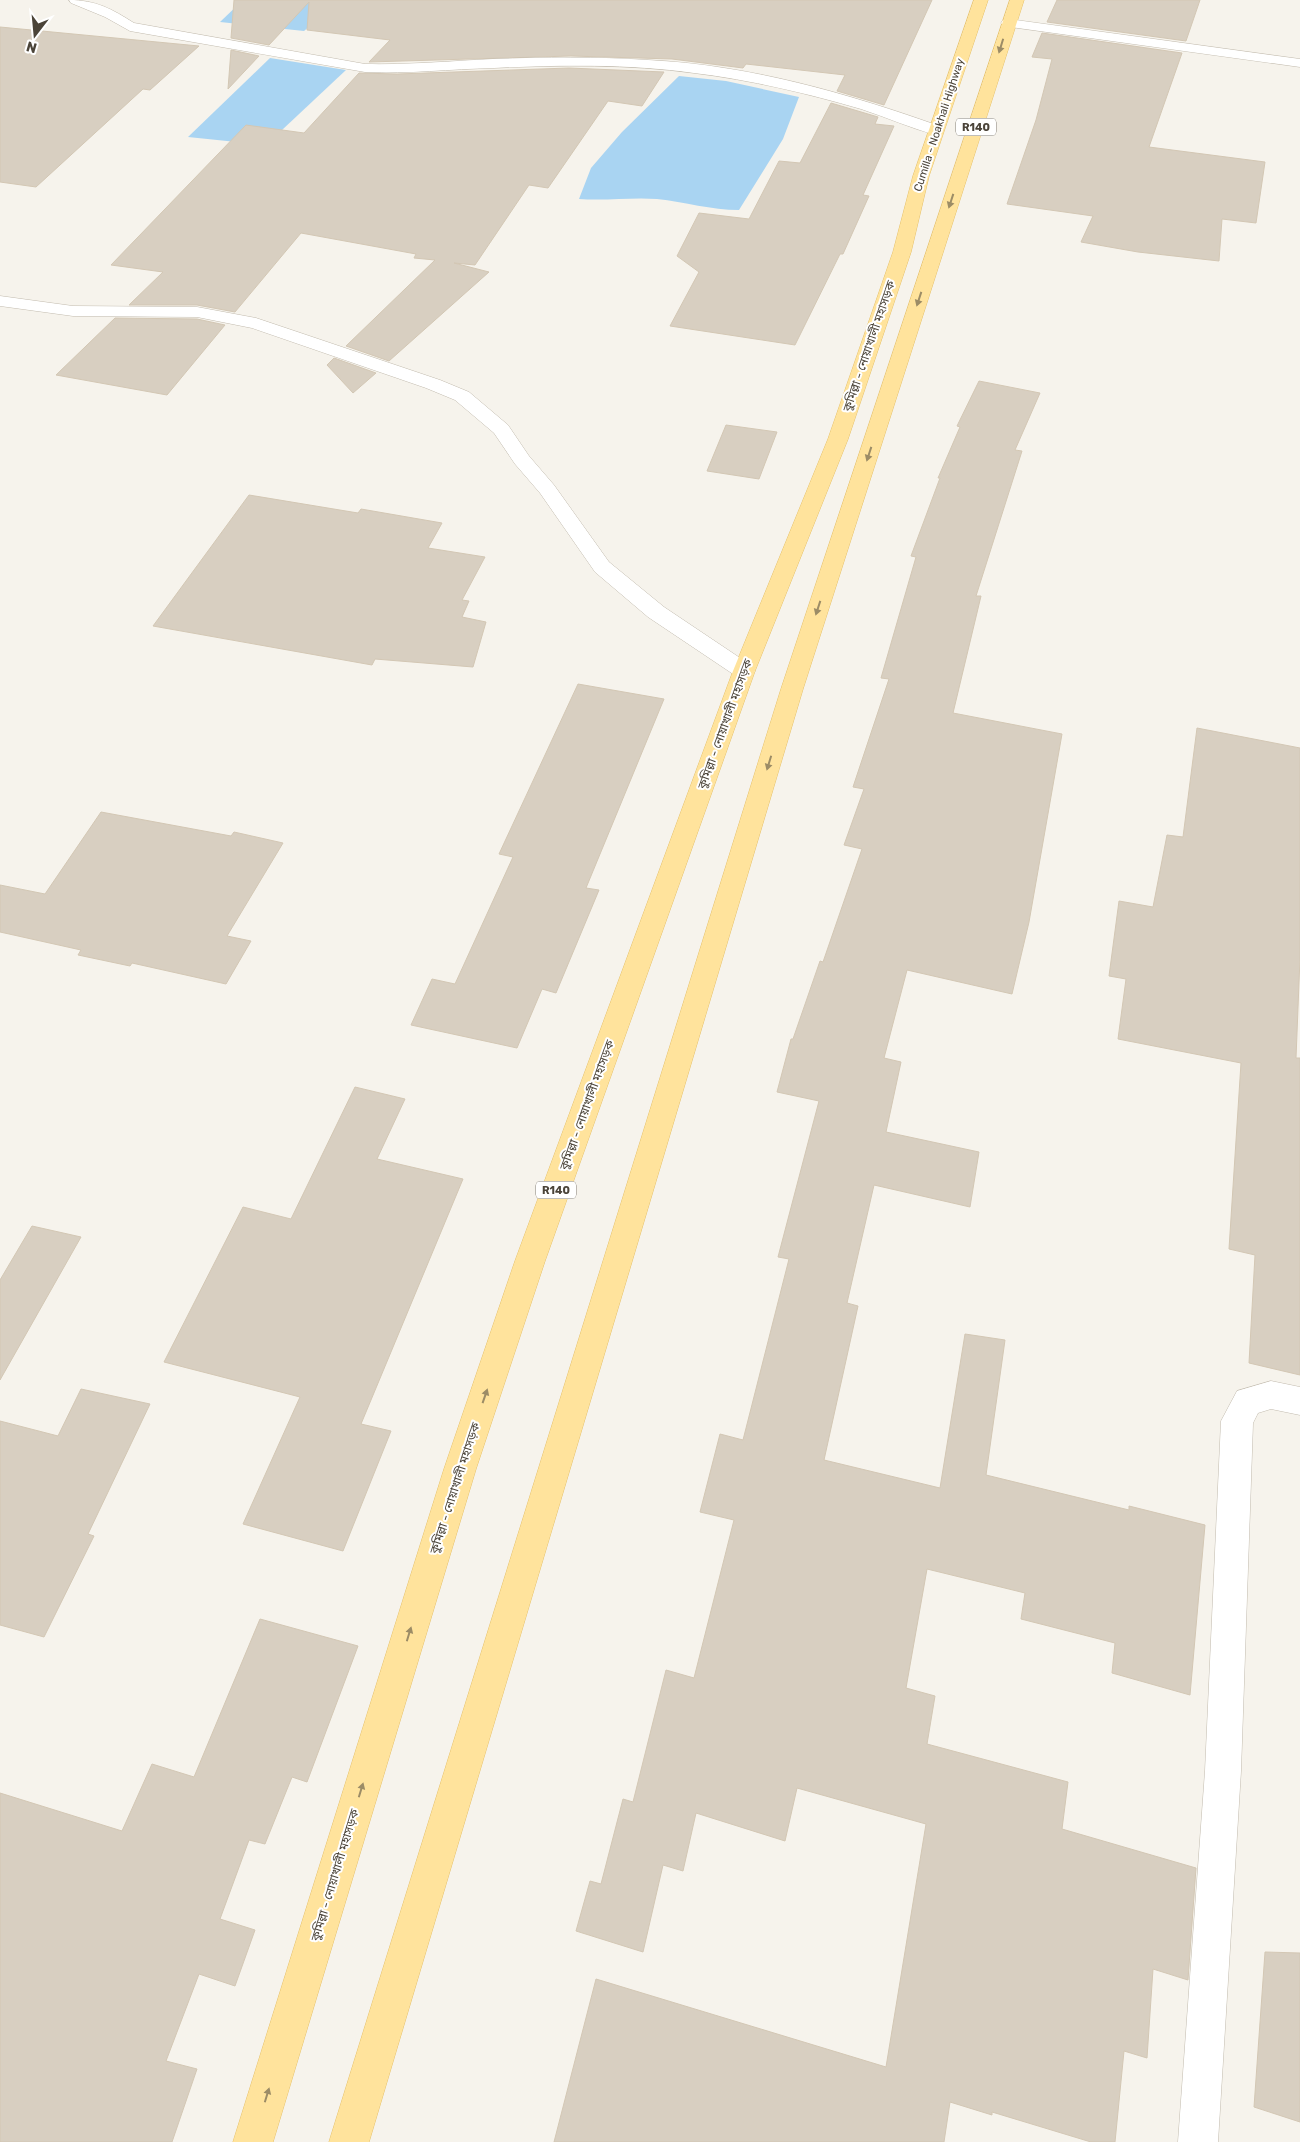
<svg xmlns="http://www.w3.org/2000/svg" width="1300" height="2142" font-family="Rubik,'Noto Sans Bengali',sans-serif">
  <rect width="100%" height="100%" fill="#f6f3ec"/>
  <!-- water -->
  <g fill="#a9d4f2">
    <polygon points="243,0 341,0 304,31 220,22"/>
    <polygon points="270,58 346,70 266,145 188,137"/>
    <path d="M679 76 726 81 799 97 783 139 739 210C711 210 685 202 657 199 632 197 606 201 579 199L591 168 622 132Z"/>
  </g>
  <!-- building -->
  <g fill="#d8cfc1" stroke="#d3c7b4">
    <polygon points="234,0 932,0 884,105 837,91 845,75 746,64 743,68 672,59 571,56 369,62 390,40 307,30 309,2 269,45 231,38"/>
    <polygon points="1057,0 1200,0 1186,41 1047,22"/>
    <polygon points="0,27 199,46 150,90 143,89 36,187 0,182"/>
    <polygon points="1042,33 1182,53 1149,147 1265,162 1256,223 1222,219 1219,261 1138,252 1081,242 1093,216 1007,204 1036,120 1052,59 1032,57"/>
    <polygon points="231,50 259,56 228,89"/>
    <polygon points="569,68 664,72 642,106 608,101 548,188 529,185 475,265 454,263 489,272 389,361 346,346 435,260 414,258 416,254 301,233 235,312 197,305 129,305 163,272 111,265 246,125 304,133 359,73 397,74"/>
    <polygon points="831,103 878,117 875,124 894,126 863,195 869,196 843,254 840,254 795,345 670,326 699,272 677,256 699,213 749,219 779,161 800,163"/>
    <polygon points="115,318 197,319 225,325 167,395 56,375"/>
    <polygon points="334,358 376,373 353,393 327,365"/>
    <polygon points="979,381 1040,393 1015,450 1022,451 976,596 981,596 953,713 1062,734 1029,922 1012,994 907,970 884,1058 901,1062 886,1132 979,1152 970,1207 874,1185 847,1303 858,1306 824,1460 940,1488 965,1334 1005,1340 986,1475 1129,1510 1129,1506 1205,1525 1190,1695 1112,1673 1115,1643 1021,1619 1025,1593 927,1569 906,1688 935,1696 927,1744 1068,1782 1062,1829 1196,1868 1188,1980 1153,1969 1147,2058 1124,2051 1115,2142 1091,2142 992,2112 992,2115 950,2102 944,2142 554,2142 596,1979 886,2067 926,1824 797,1788 785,1841 696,1813 683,1871 663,1865 643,1952 576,1931 590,1881 601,1884 623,1799 633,1802 666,1670 694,1678 734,1520 700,1512 720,1434 743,1440 789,1259 778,1257 819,1101 777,1092 791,1039 793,1039 820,961 823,962 862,849 844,845 864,789 853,787 889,679 881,678 916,557 911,556 940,478 938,478 960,427 957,426"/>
    <polygon points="726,425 777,432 759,479 707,471"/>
    <polygon points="249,495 358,513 361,509 442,523 428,548 485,557 462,600 469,601 462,617 486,622 473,667 375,659 372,665 153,626"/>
    <polygon points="578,684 664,699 586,888 599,890 556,993 542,989 517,1048 411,1025 432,979 455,984 513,857 499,854"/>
    <polygon points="1197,728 1300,748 1300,958 1296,1058 1300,1058 1300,1375 1249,1363 1255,1255 1229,1249 1241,1063 1118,1039 1126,979 1109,976 1119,901 1153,907 1167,835 1183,837"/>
    <polygon points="101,812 231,836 234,832 283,843 227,936 251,941 226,984 132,963 130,966 78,955 81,950 0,932 0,885 45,894"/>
    <polygon points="355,1087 405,1099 377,1159 463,1179 361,1424 391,1431 343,1551 243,1524 300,1397 164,1362 243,1207 291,1219"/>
    <polygon points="32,1226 81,1237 0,1380 0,1280"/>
    <polygon points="81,1389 150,1404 88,1534 94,1536 44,1637 0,1625 0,1421 58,1436"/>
    <polygon points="260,1619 358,1646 307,1782 292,1777 265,1844 249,1840 220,1919 255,1930 235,1986 199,1974 166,2061 197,2069 172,2142 0,2142 0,1793 122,1831 152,1764 194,1777"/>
    <polygon points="1265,1952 1300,1953 1300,2122 1254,2107"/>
  </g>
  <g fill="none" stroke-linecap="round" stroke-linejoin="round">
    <defs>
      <g id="minor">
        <path d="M69 0C96 0 112 9 134 23L365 64C408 65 450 61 493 59 545 57 597 57 648 60 749 65 847 93 942 127L944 130 942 133 936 135C910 128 886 117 861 109 806 93 751 80 694 73 629 64 560 65 494 68 451 69 408 74 365 72L130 31 105 17 71 3Z"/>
        <polygon points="1008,19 1300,59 1300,67 1003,26 1001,23 1003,20"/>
        <polygon points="0,296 73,306 197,307 256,318 440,380 469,392 508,425 529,456 554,485 609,562 664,607 752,666 755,671 752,676 744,678 736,676 648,617 595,572 540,493 515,464 494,433 455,400 426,388 252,328 197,317 73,316 0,306"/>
        <polygon points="1271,1381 1300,1387 1300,1415 1271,1409 1258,1413 1253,1423 1241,1771 1218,2142 1178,2142 1205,1771 1221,1421 1237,1391"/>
      </g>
      <g id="primary">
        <polygon points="974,0 988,0 929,176 911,252 848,439 755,671 545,1261 476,1469 273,2142 233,2142 444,1469 515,1261 733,671 828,439 893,252 913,176"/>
        <polygon points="1010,0 1024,0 803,689 369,2142 329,2142 781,689"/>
      </g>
    </defs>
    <!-- minor casing -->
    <use href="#minor" stroke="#c2bbae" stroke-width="1"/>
    <!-- primary casing -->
    <use href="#primary" stroke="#e6c16a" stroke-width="1"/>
    <!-- minor -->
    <use href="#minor" fill="#fff" fill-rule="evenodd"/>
    <!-- primary -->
    <use href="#primary" fill="#ffe39c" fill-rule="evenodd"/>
  </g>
  <!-- one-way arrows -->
  <defs><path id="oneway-solid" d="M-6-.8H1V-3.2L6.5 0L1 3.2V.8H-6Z" transform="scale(1.25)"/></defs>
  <g fill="#9c8c66">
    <use href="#oneway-solid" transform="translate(1001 46) rotate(107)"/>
    <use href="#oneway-solid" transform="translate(951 201) rotate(108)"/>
    <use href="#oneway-solid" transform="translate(919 299) rotate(108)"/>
    <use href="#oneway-solid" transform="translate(869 454) rotate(108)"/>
    <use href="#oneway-solid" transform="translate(818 608) rotate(108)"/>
    <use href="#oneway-solid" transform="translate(769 763) rotate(107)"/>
    <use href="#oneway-solid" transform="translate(485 1396) rotate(-71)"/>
    <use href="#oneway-solid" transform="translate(409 1634) rotate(-73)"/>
    <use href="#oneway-solid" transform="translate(361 1790) rotate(-73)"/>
    <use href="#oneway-solid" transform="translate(267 2095) rotate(-73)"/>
  </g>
  <g text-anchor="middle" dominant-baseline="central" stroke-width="4" stroke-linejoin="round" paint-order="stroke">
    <!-- far-street labels -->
    <g font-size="11" fill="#4b4439" stroke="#fff">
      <text transform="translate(939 125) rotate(-72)">Cumilla - Noakhali Highway</text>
    </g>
    <!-- shield labels -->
    <g fill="#fff" stroke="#817c74" stroke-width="1">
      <rect x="956" y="118.5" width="40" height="17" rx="4"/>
      <rect x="536" y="1181.5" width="40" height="17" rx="4"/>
    </g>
    <g font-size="11" font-weight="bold" fill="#4b4439">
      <text x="976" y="127">R140</text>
      <text x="556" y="1190">R140</text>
    </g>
    <!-- street labels -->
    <g font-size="12" fill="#4b4439" stroke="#fff">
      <text transform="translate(869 346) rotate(-71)">কুমিল্লা - নোয়াখালী মহাসড়ক</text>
      <text transform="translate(725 724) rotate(-70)">কুমিল্লা - নোয়াখালী মহাসড়ক</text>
      <text transform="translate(587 1105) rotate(-70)">কুমিল্লা - নোয়াখালী মহাসড়ক</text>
      <text transform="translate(455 1488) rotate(-72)">কুমিল্লা - নোয়াখালী মহাসড়ক</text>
      <text transform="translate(335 1875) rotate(-73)">কুমিল্লা - নোয়াখালী মহাসড়ক</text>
    </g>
  </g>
  <!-- north arrow -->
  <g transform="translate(35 35) rotate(196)" stroke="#ffffff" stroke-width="4" paint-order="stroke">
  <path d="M0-4L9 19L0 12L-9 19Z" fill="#4b4439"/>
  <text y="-8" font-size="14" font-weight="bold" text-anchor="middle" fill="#4b4439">N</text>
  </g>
</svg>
